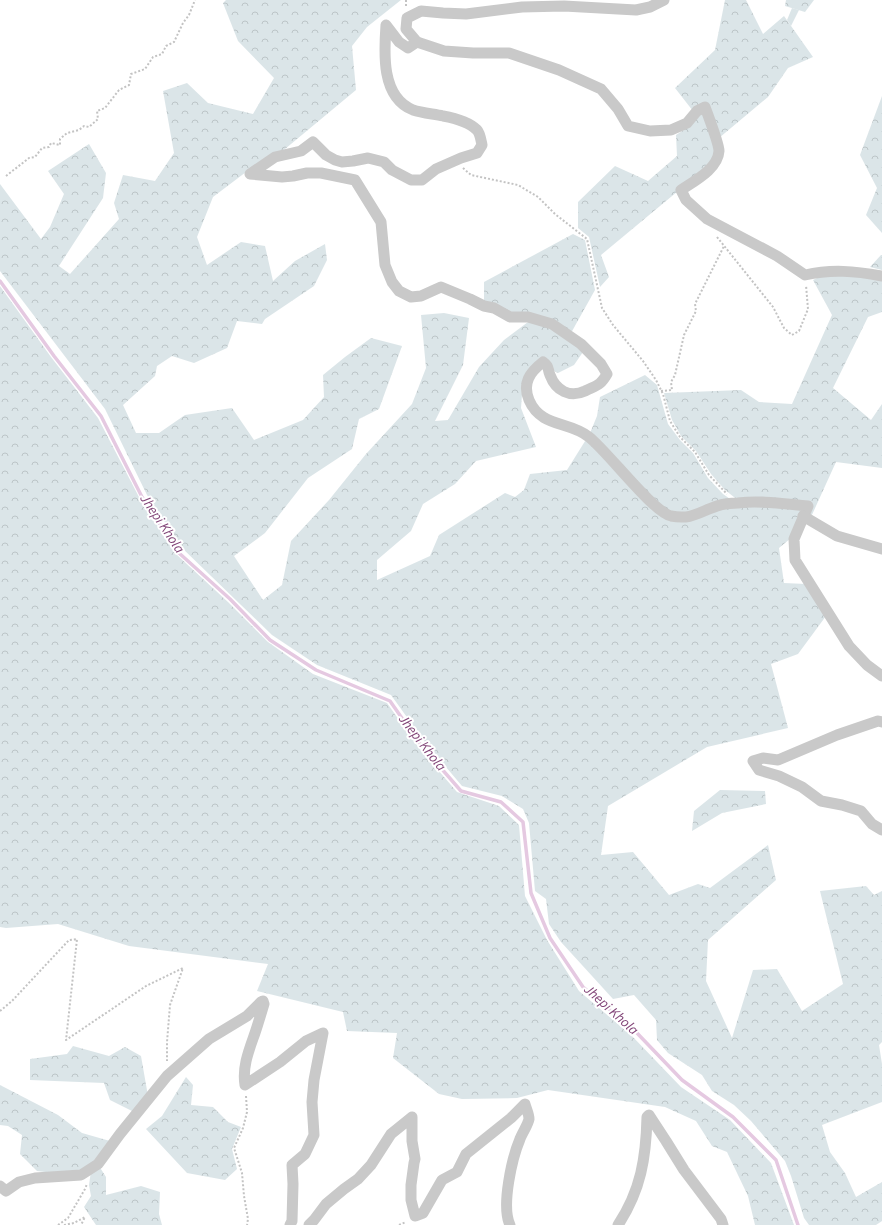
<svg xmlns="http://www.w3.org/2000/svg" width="882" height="1225" font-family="'Source Sans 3',sans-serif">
  <defs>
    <pattern id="grass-tufts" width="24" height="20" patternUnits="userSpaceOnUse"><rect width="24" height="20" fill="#dbe5e8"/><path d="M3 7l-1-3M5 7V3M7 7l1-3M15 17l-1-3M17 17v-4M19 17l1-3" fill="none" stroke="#bcc5c7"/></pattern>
    <pattern id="forest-crowns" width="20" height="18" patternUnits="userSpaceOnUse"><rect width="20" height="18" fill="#dbe5e8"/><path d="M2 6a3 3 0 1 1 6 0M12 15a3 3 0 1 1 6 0" fill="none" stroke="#bcc5c7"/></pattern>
  </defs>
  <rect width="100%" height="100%" fill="#fff"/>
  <!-- grass -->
  <polygon fill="url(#grass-tufts)" points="792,8 799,10 791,26 787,20"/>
  <!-- forest -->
  <g fill="url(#forest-crowns)">
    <polygon points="226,0 401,0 367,27 352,46 356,90 285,149 246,172 213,197 197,237 207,265 241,242 265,246 273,281 295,261 325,244 327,260 314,286 265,319 262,324 237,321 227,348 194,363 172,356 157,366 155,376 123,405 136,433 159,433 185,415 232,408 254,440 303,420 324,397 323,375 345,357 371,338 402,346 379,409 359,419 352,449 308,478 265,533 234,556 263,600 282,585 291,541 329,500 366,454 412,404 426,368 421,315 444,313 469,318 463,365 435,421 448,420 479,367 504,340 528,322 549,328 567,337 583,352 574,365 558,373 552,370 544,359 523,381 521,408 536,447 476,461 455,484 423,504 411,531 377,560 377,580 430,556 439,535 505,493 515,497 524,490 530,474 567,470 587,438 669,519 720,509 759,505 801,510 791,538 779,548 784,583 806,584 826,616 798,654 771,664 788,728 707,747 608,806 601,855 633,852 669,895 698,884 710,888 768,845 776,880 708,940 706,981 732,1038 753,970 777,969 802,1011 843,984 820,891 866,886 874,895 882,891 882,1042 879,1045 882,1064 882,1102 822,1125 830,1152 845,1173 856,1197 882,1182 882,1221 876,1225 809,1225 804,1218 791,1176 785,1161 751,1121 734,1105 712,1091 702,1075 668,1053 657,1040 656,1020 634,995 613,999 561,942 549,924 546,899 535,891 529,823 523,809 502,796 462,786 424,741 391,695 317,665 272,635 181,547 147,495 105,409 0,271 0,184 41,239 50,227 64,194 48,171 89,144 106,173 103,198 59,266 70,274 119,219 114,203 123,175 155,181 174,153 163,91 187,83 208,103 253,114 274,78 238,41 223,3"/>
    <polygon points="725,0 746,0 763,34 784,16 813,57 788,68 768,97 719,138 711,117 693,111 675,88 715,50"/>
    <polygon points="786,0 814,0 805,12 785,6"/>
    <polygon points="882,96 882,233 866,215 877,188 860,155"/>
    <polygon points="705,110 716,151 713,162 601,255 609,277 600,287 589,237 578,228 578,202 615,166 648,181 677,156 676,135 690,126"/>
    <polygon points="573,234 585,240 595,290 571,333 510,314 484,304 484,282"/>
    <polygon points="881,255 882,255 882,270 870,267"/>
    <polygon points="840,274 882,277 882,312 868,317 833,388 871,420 882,404 882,468 836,462 811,517 809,506 739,501 725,490 711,474 696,451 681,436 672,420 664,393 741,390 759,402 792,404 832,315 813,280 819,277"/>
    <polygon points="0,286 51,357 98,418 140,499 176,554 228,602 268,642 313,674 387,703 419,748 457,792 499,806 519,825 525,896 547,940 579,991 632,1036 681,1087 730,1120 771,1163 794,1225 755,1225 748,1196 727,1152 712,1146 696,1121 665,1107 548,1090 517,1098 462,1099 439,1094 393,1058 397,1033 347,1031 343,1012 257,991 268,964 129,946 58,924 6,928 0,927"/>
    <polygon points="645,375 657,385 668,424 680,440 693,453 708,478 723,494 733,501 701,511 668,513 590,433 597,416 600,397"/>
    <polygon points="720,790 765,791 766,804 722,813 692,831 694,811"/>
    <polygon points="73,1046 109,1056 125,1047 141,1056 148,1096 134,1112 110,1100 104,1083 30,1080 30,1059 67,1054"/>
    <polygon points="186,1077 193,1085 191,1105 213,1107 228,1122 241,1127 232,1149 237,1169 225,1180 187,1173 146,1129 162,1116"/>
    <polygon points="0,1085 58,1115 82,1133 110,1141 96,1161 79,1171 53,1173 37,1171 20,1154 22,1135 8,1126 0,1125"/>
    <polygon points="99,1166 106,1177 106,1195 141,1186 160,1192 159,1214 162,1225 96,1225 84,1207 91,1196 89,1185 91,1171"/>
  </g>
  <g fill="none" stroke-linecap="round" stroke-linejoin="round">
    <!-- stream -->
    <polyline stroke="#e5c9e1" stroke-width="3.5" points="0,281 54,356 101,416 142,497 179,553 230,599 270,640 316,670 390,701 420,744 461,791 501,802 523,822 531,893 550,938 583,987 636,1032 682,1080 733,1117 776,1160 798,1225"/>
    <!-- path -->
    <g stroke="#c3c3c3" stroke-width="2" stroke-dasharray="2 2" stroke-linecap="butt">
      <polyline points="406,0 406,7"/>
      <polyline points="463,168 471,175 518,185 538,197 555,214 587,239 602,308 613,325 643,361 656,380 663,394 670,421 680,437 695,452 709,475 727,494"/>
      <polyline points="6,176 29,158 35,157 42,148 49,147 51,143 60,145 60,139 67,133 79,130 84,126 89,127 98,119 97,111 105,108 119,90 129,85 131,74 145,69 153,57 162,54 166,46 174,42 183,23 189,15 195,0"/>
      <polyline points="717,237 773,307 784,328 792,335 799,331 808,309 806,285"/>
      <polyline points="661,391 672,390 671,382 675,375 684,335 696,311 695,304 724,246"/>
      <polyline points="0,1011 12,1001 69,940 77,939 66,1040 146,986 183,968 170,1005 167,1042 167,1061"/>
      <polyline points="246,1096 247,1112 243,1128 234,1148 242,1173 244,1196 248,1219 247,1225"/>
      <polyline points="58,1225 68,1218 85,1189 87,1184"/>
      <polyline points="64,1225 74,1223 85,1217 81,1225"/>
      <polyline points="399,1225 406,1222"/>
    </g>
    <!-- minor -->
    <g stroke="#c9c9c9" stroke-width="11">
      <path d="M664 0 650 7 636 10 564 6 522 7 466 14 443 13 421 11 407 18 406 29 417 42 444 51 473 53H509L559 70 601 89 618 109 628 126 650 131 671 130 687 123 697 111 705 107C708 115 719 145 719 151 718 169 694 181 681 190L686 200 707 219 777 256 805 275C831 269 855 271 882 276"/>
      <path d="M417 42 408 48 399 42 386 25C384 53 381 97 413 110 422 113 434 114 443 116 454 118 469 122 477 130 480 133 481 140 482 145L477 153 461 158 436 169 422 180H411L392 170 384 162 368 158 353 161 342 162 335 160 326 155 313 142 301 151 275 157 250 174 282 177 293 176 307 173H321L355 180 381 222 385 265 392 282 399 291 411 297 421 296 441 287 470 299 484 306 494 308 510 317H528L552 324 581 344 601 364 607 374C600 386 597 385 585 391 570 398 556 391 550 375 547 368 550 367 543 362 530 372 522 383 529 400 541 428 570 421 589 437 608 452 653 512 671 516 692 520 699 512 717 506 723 504 732 503 738 503 761 500 785 504 808 506L794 539 795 560 849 646 867 665 882 676"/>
      <polyline points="803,516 837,536 882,549"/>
      <polyline points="882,722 878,721 837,735 778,760 763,758 753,761 759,770 779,776 802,787 821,801 842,805 861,811 872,824 882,830"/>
      <path d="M0 1186 6 1191 19 1182 35 1178 81 1175 98 1164 120 1134 167 1076 209 1039 247 1016 261 1002 263 1001 264 1004C261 1014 258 1024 255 1033 249 1050 242 1067 245 1085L280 1062 306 1041 323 1033 314 1080 312 1102 314 1135 305 1154 292 1165 293 1184 292 1221 290 1225"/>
      <path d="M309 1225 314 1220 326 1204 344 1189 358 1179 371 1165 391 1134 412 1117V1141L415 1159 414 1163 411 1185V1200L415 1216 423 1213 442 1180 457 1172 466 1154 511 1118 525 1104C526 1108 529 1114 529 1119 528 1125 522 1133 520 1139 512 1158 501 1206 510 1225"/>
      <path d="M618 1225C641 1190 646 1158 647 1117L649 1115 666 1141 684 1170 721 1219 723 1225"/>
    </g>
  </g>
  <g text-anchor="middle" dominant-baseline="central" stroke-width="4" stroke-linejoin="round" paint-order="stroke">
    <!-- water labels -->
    <g font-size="14" font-style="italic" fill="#824578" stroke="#fff">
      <text transform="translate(162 524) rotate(56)">Jhepi Khola</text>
      <text transform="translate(422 743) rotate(52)">Jhepi Khola</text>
      <text transform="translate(611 1010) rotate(42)">Jhepi Khola</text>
    </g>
  </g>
</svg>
